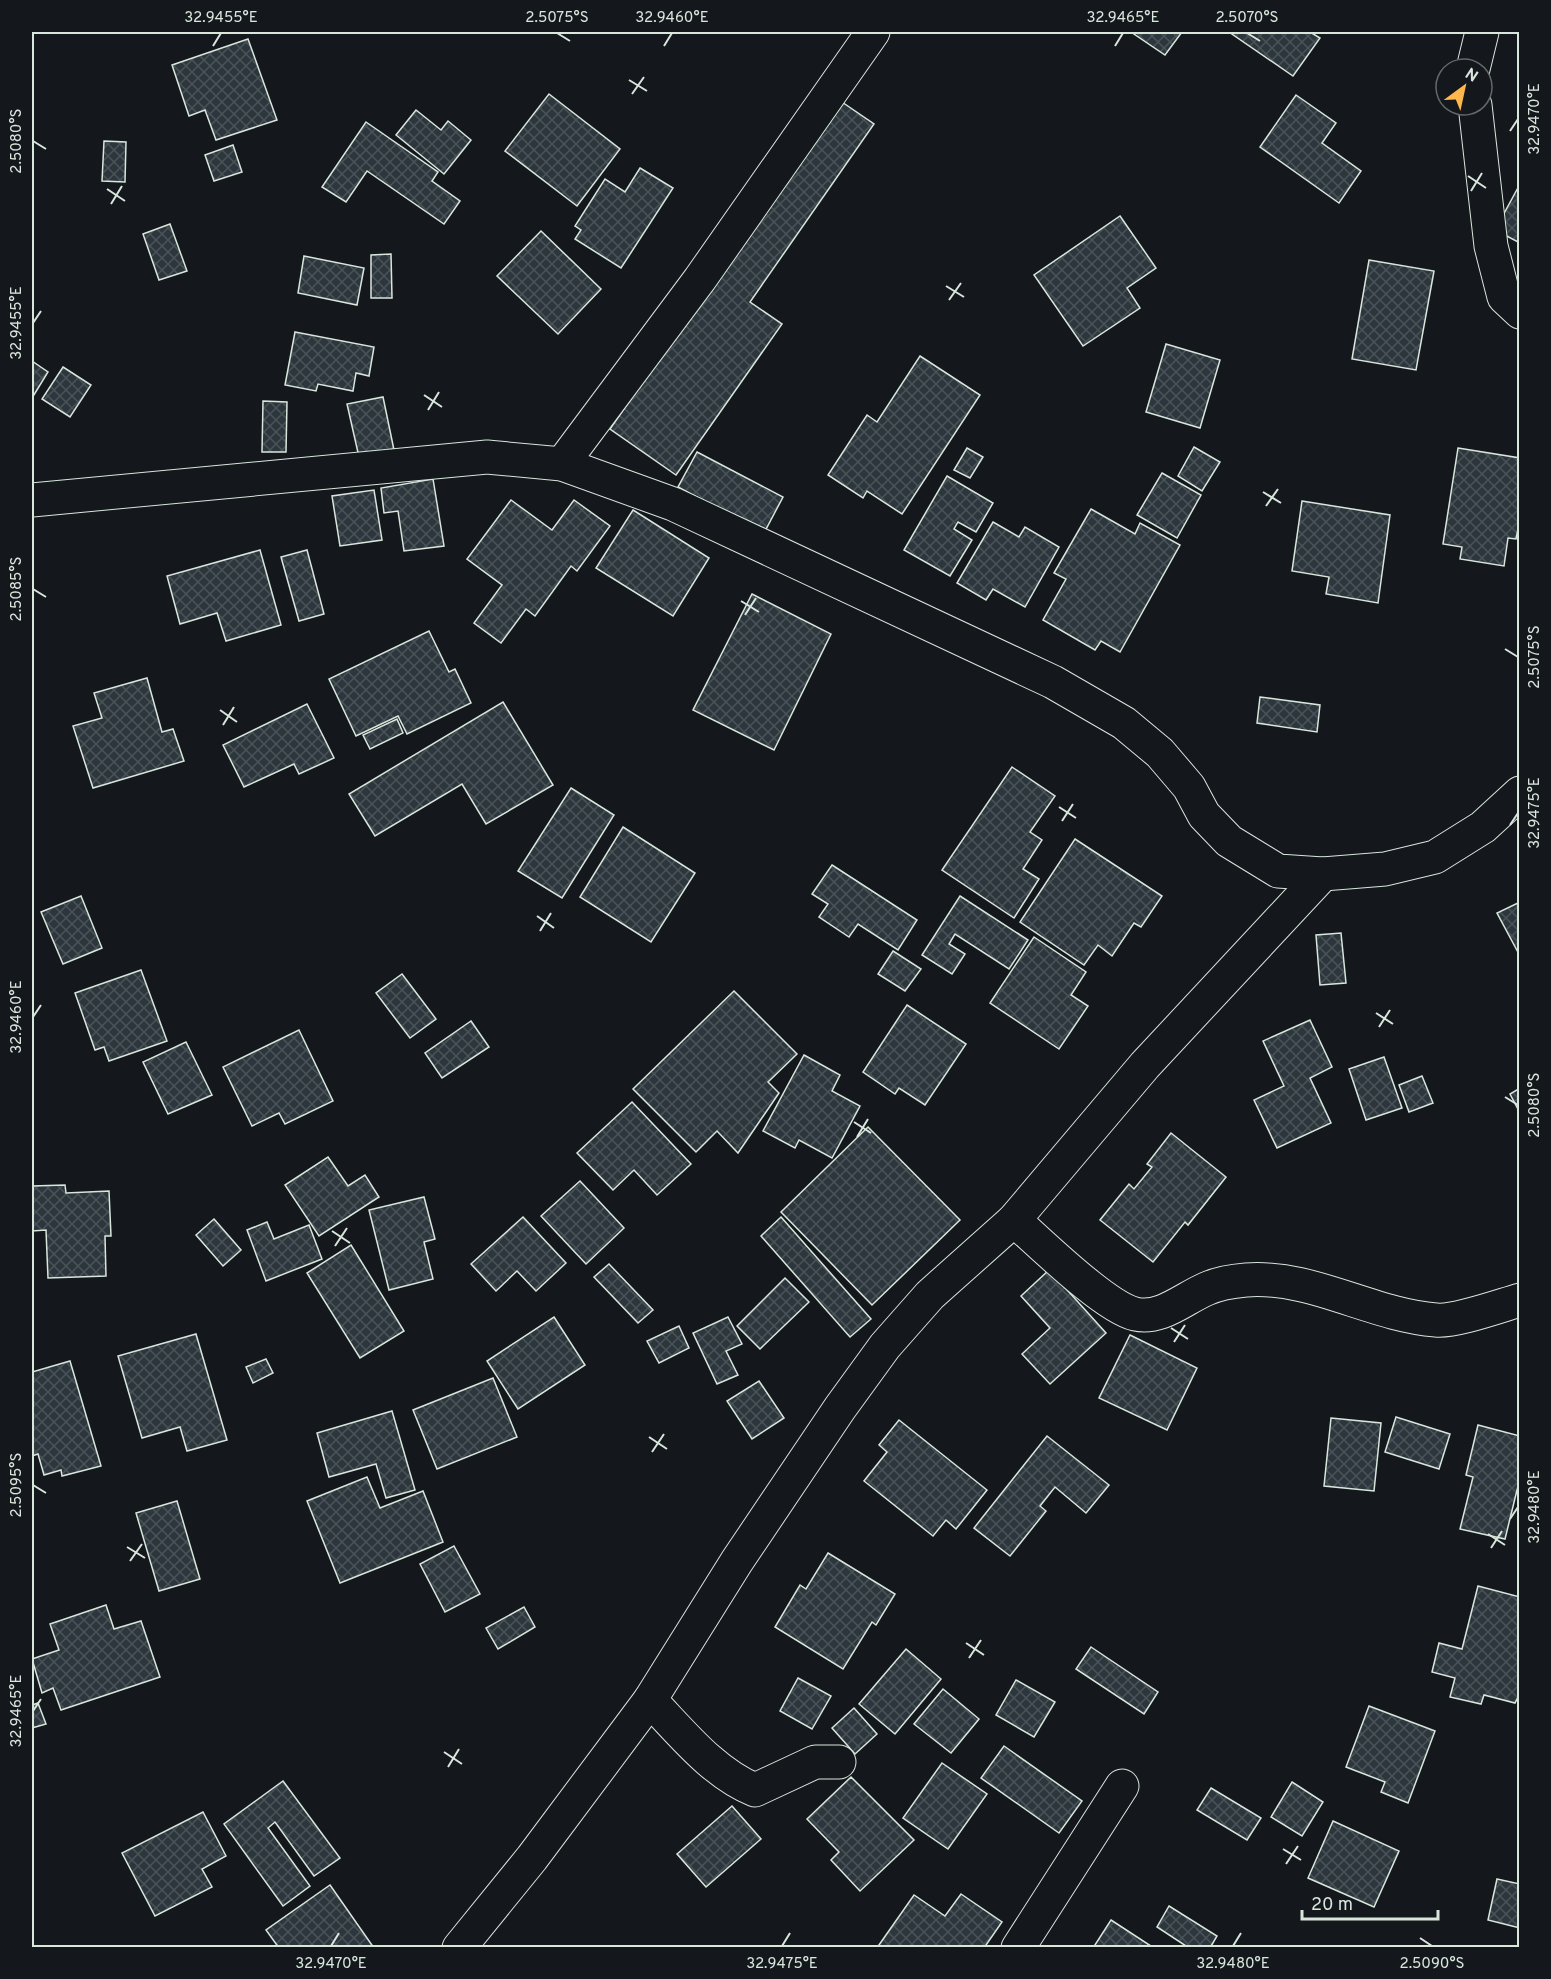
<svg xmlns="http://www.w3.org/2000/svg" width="1551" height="1979" font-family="Overpass,sans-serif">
  <defs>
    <pattern id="building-cross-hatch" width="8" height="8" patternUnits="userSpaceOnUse" patternTransform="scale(1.5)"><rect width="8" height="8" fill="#2c363c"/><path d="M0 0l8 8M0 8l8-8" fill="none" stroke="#4a5358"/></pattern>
  </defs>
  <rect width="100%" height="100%" fill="#14181c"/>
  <!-- building -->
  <g fill="url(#building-cross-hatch)" stroke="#d8e6dc" stroke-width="1.5">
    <polygon points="1131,32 1182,32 1165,55"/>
    <polygon points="1229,32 1310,32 1320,38 1293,76"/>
    <polygon points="248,39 277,120 216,140 205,110 189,116 172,65"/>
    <polygon points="549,94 620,149 577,206 505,151"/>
    <polygon points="1296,95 1336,123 1322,143 1361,171 1339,203 1260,147"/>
    <polygon points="839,100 874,124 750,302 782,324 676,475 610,429"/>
    <polygon points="416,110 441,130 448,121 471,140 444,174 396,135"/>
    <polygon points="366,122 438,172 432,181 460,201 444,224 367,171 346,202 322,187"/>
    <polygon points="104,141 126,142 125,182 102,181"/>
    <polygon points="233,145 242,172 214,181 205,155"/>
    <polygon points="640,168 673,188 621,268 575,239 581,230 575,226 605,179 625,192"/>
    <polygon points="1520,184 1520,243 1495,230"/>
    <polygon points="1120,216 1156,268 1127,288 1140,308 1083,346 1034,275"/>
    <polygon points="170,224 187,271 159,280 143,234"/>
    <polygon points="541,231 601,289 558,334 497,276"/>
    <polygon points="391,254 392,298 371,298 371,255"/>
    <polygon points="304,256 364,268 357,305 298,293"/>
    <polygon points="1369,260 1434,271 1416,370 1352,359"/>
    <polygon points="295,332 374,347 369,376 356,373 353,391 318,384 316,391 285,385"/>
    <polygon points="1166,344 1220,360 1200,428 1146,412"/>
    <polygon points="920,356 980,395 902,514 867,491 863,498 828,475 867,415 877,422"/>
    <polygon points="32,361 48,372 32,398"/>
    <polygon points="63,367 91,385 70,417 42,399"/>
    <polygon points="383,397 394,450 359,457 347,404"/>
    <polygon points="263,401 287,402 286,452 262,452"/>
    <polygon points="1194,447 1220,462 1202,491 1178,476"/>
    <polygon points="967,448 983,457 970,478 954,470"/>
    <polygon points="1458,448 1520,458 1520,519 1516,539 1508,538 1504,566 1460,559 1462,547 1443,544"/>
    <polygon points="697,452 783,497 764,533 678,487"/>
    <polygon points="1162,473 1201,495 1177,538 1137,515"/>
    <polygon points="947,476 993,503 976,532 958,522 954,529 972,540 950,576 904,550"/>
    <polygon points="433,479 444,546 404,551 398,511 384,513 381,488"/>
    <polygon points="374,490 382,540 340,546 332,496"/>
    <polygon points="511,500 552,530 574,500 610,526 577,571 571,566 535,616 526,609 501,643 474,623 502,585 467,559"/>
    <polygon points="1302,501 1390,515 1378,603 1326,594 1329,577 1292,571"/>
    <polygon points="1091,509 1135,534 1140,523 1180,545 1120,652 1101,641 1095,650 1043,620 1066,579 1054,573"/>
    <polygon points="633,510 709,558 673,616 596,568"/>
    <polygon points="993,522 1019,537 1025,527 1059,547 1025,607 993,589 986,600 957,583"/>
    <polygon points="260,550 281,625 226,641 217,613 180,624 167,576"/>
    <polygon points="307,550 324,614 299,621 281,557"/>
    <polygon points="752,594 831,634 774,750 693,710"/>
    <polygon points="429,631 449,672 455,669 471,703 407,734 398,716 356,736 329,679"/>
    <polygon points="147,678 162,732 173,729 184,761 93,788 73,726 102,718 94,693"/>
    <polygon points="1260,697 1320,705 1317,732 1257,723"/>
    <polygon points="503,702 553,785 486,824 462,784 375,836 349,794"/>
    <polygon points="307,704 334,758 299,774 294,764 244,787 223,745"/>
    <polygon points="397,719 403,733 370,749 363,735"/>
    <polygon points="1012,767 1055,796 1030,832 1042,840 1023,869 1039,879 1014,918 942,870"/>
    <polygon points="571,788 614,815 562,898 518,871"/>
    <polygon points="623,827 695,873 651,942 580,897"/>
    <polygon points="1075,839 1162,896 1141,927 1134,923 1112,956 1098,945 1084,965 1020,922"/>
    <polygon points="832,865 917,920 898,950 858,924 849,937 819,917 828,904 812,894"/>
    <polygon points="81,896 102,948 63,964 41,912"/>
    <polygon points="960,896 1028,940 1009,969 955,934 949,944 965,954 952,974 922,955"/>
    <polygon points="1520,902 1520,956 1497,913"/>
    <polygon points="1341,933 1346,983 1320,985 1316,935"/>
    <polygon points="1034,937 1086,972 1071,995 1088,1006 1059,1049 990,1003"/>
    <polygon points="893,951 921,969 905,991 878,974"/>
    <polygon points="141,970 167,1041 109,1061 104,1047 95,1050 75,993"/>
    <polygon points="402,974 436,1019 410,1038 376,993"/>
    <polygon points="734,991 797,1054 768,1082 779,1093 738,1153 717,1131 696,1152 633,1089"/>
    <polygon points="907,1005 966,1044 925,1105 899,1088 895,1094 863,1072"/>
    <polygon points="1310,1020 1332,1067 1310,1078 1331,1123 1277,1148 1254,1100 1284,1086 1263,1041"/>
    <polygon points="471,1021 489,1047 442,1078 425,1053"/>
    <polygon points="299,1030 333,1101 285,1124 279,1113 252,1126 223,1067"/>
    <polygon points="186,1042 212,1095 168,1114 143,1062"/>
    <polygon points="804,1055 840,1075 832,1091 860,1106 832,1158 799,1140 795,1148 763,1131"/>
    <polygon points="1384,1057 1402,1108 1366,1120 1349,1069"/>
    <polygon points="1422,1076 1433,1103 1409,1112 1399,1085"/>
    <polygon points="1520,1088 1520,1111 1519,1111 1510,1094"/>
    <polygon points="632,1102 691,1164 657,1195 634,1170 613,1190 577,1153"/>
    <polygon points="868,1127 960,1220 872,1305 781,1212"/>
    <polygon points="1171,1133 1226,1177 1188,1225 1185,1222 1153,1262 1100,1220 1129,1184 1134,1189 1152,1167 1147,1164"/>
    <polygon points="328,1157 348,1186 365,1175 379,1197 319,1236 285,1185"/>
    <polygon points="580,1181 624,1228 586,1264 541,1216"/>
    <polygon points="65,1185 66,1193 109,1191 111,1236 105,1236 106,1276 48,1278 46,1230 32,1231 32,1186"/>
    <polygon points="424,1197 435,1239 424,1242 433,1279 389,1290 369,1210"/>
    <polygon points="523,1217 566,1263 536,1291 517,1271 496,1291 471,1264"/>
    <polygon points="781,1217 871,1319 850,1337 761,1236"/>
    <polygon points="214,1219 241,1250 223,1266 196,1235"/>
    <polygon points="267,1222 274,1239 309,1225 322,1259 266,1281 247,1230"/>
    <polygon points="351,1245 404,1331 360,1358 307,1273"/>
    <polygon points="609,1264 653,1310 638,1323 594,1277"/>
    <polygon points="1049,1270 1106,1333 1050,1384 1022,1354 1050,1328 1021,1296"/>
    <polygon points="785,1278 809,1302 760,1349 737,1326"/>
    <polygon points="554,1317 585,1365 518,1409 487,1361"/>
    <polygon points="728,1317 742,1344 726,1351 738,1375 717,1384 693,1333"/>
    <polygon points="679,1326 689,1348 659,1363 647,1341"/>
    <polygon points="196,1334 227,1440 187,1451 180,1427 142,1438 118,1356"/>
    <polygon points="1130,1335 1197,1368 1167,1430 1099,1398"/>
    <polygon points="266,1359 273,1373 253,1383 246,1367"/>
    <polygon points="70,1361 101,1466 62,1476 61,1470 44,1475 38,1454 32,1456 32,1372"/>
    <polygon points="493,1378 517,1437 437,1469 413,1410"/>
    <polygon points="759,1381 784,1418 752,1439 727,1401"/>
    <polygon points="392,1411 415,1490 386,1498 376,1464 329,1477 317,1433"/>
    <polygon points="1396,1417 1450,1434 1439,1469 1385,1452"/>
    <polygon points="1331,1418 1381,1423 1374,1491 1324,1486"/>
    <polygon points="899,1420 987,1490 956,1529 946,1520 933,1536 864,1481 887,1452 879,1445"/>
    <polygon points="1478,1425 1520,1436 1520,1478 1505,1539 1460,1529 1473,1477 1466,1475"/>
    <polygon points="1047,1436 1109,1485 1086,1513 1055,1487 1040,1506 1046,1511 1010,1556 974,1528"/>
    <polygon points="367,1477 380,1508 423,1491 443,1542 340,1583 307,1501"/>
    <polygon points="177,1501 200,1579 159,1591 136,1513"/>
    <polygon points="454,1546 480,1594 445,1612 420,1564"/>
    <polygon points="828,1553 895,1594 876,1625 872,1622 843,1669 775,1627 800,1585 806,1589"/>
    <polygon points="1478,1586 1520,1597 1520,1693 1515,1703 1484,1695 1481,1704 1450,1697 1455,1678 1432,1672 1439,1643 1462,1649"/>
    <polygon points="106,1605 114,1629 141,1621 160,1677 61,1710 53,1688 42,1693 32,1659 59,1650 50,1624"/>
    <polygon points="524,1607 535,1627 498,1649 486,1628"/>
    <polygon points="1091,1647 1158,1692 1144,1714 1076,1669"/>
    <polygon points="906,1649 941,1679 895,1734 859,1704"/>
    <polygon points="798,1678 831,1696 812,1729 780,1711"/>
    <polygon points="1016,1680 1055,1702 1034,1737 996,1715"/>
    <polygon points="943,1689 979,1719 951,1753 914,1724"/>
    <polygon points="38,1703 46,1724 32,1728 32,1705"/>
    <polygon points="1369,1706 1435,1731 1408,1803 1381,1792 1385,1782 1346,1767"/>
    <polygon points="854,1708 877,1734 855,1754 832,1728"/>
    <polygon points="1004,1746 1082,1801 1059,1833 981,1778"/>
    <polygon points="942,1763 987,1794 948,1849 903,1818"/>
    <polygon points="851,1777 914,1840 860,1891 831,1860 839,1852 807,1819"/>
    <polygon points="283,1781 340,1858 314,1876 275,1822 268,1828 310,1886 283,1906 224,1824"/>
    <polygon points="1292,1782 1323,1802 1302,1836 1271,1817"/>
    <polygon points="1211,1788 1261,1818 1247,1840 1197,1810"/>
    <polygon points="732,1806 761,1839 706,1887 677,1854"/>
    <polygon points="203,1812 226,1856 202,1869 212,1887 155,1916 122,1853"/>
    <polygon points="1333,1821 1399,1851 1374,1907 1308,1878"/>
    <polygon points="1497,1879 1520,1884 1520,1928 1488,1920"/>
    <polygon points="330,1885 374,1948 279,1948 266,1930"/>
    <polygon points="961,1894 1002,1922 984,1948 882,1948 879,1945 914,1895 945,1916"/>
    <polygon points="1169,1906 1217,1936 1210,1948 1189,1948 1157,1927"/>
    <polygon points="1111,1920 1154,1948 1093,1948"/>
  </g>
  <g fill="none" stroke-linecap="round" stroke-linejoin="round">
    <defs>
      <g id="minor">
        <polyline points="1473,69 1482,32"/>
        <polyline points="1475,105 1491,246 1504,297 1520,312"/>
        <polyline points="562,464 700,279 873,32"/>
        <polyline points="32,500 487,457 562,464 673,504 1053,682 1124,723 1160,753 1189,787 1204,815 1229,841 1278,871 1323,874 1385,869 1435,857 1483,827 1520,793"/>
        <path d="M1014 1220C1039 1242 1105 1307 1135 1314 1161 1320 1183 1299 1206 1289 1217 1284 1234 1281 1246 1280 1312 1275 1371 1315 1436 1320 1455 1322 1499 1306 1520 1300"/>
        <path d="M650 1700C681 1732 713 1773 755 1790L815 1762H839"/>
        <polyline points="459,1948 532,1858 650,1700 737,1561 840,1408 885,1346 930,1295 1014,1220 1145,1065 1323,874"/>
        <polyline points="1018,1948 1122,1786"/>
      </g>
    </defs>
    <!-- minor casing -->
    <use href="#minor" stroke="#d8e6dc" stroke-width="35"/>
    <!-- minor -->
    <use href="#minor" stroke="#14181c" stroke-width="33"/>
  </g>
  <!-- ticks -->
  <path fill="none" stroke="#d8e6dc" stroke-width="2" d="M557 33 570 41M1247 33 1260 41M213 46 221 33M664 46 672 33M1115 46 1123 33M629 80 647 91M632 94 644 77M1510 131 1518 119M33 141 46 149M1468 176 1486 188M107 189 125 201M1471 191 1482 173M111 204 122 186M946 286 964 297M949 300 961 283M33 323 41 311M424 395 442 407M428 410 439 392M1263 492 1281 503M1266 506 1278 489M33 589 46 597M741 601 759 612M745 615 756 598M1505 649 1518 657M220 710 237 722M223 725 234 707M1059 807 1076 818M1062 821 1073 804M1510 825 1518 813M537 916 554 928M540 931 551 913M1376 1013 1393 1024M33 1017 41 1005M1379 1027 1390 1010M1505 1097 1518 1105M854 1122 871 1133M857 1137 868 1119M332 1231 350 1243M335 1246 347 1228M1171 1328 1188 1339M1174 1342 1185 1325M649 1437 667 1449M652 1452 664 1434M33 1485 46 1493M1510 1519 1518 1507M1488 1534 1505 1545M127 1547 145 1558M1491 1548 1502 1531M130 1561 142 1544M966 1643 984 1655M969 1658 981 1640M33 1711 41 1699M444 1752 462 1764M448 1767 459 1749M1283 1849 1301 1860M1286 1864 1298 1846M1420 1938 1432 1946M331 1946 339 1933M782 1946 790 1933M1233 1946 1241 1933"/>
  <!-- border -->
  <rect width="1551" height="1979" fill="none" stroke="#14181c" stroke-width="66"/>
  <!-- north arrow -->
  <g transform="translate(1464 87) rotate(33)"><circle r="28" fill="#14181c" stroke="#626a69" stroke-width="1.5"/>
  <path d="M0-4.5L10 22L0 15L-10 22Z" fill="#ffb74d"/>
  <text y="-9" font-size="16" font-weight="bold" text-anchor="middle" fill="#d8e6dc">N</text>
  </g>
  <!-- scale -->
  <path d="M1302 1910v9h136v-9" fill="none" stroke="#d8e6dc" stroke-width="3"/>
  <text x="1311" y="1910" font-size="18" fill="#d8e6dc" stroke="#14181c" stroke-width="4.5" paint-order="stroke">20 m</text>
  <rect x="33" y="33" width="1485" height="1913" fill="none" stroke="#d8e6dc" stroke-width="2"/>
  <g font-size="15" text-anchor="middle" fill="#d8e6dc">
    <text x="221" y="22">32.9455°E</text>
    <text x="557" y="22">2.5075°S</text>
    <text x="672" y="22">32.9460°E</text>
    <text x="1123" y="22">32.9465°E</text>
    <text x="1247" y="22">2.5070°S</text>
    <text transform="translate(1534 119) rotate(-90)" y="5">32.9470°E</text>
    <text transform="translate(16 141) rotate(-90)" y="5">2.5080°S</text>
    <text transform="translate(16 323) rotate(-90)" y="5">32.9455°E</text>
    <text transform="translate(16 589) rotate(-90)" y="5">2.5085°S</text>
    <text transform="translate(1534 657) rotate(-90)" y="5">2.5075°S</text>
    <text transform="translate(1534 813) rotate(-90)" y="5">32.9475°E</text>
    <text transform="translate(16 1017) rotate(-90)" y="5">32.9460°E</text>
    <text transform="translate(1534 1105) rotate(-90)" y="5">2.5080°S</text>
    <text transform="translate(16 1485) rotate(-90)" y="5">2.5095°S</text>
    <text transform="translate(1534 1507) rotate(-90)" y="5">32.9480°E</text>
    <text transform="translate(16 1711) rotate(-90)" y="5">32.9465°E</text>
    <text x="331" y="1968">32.9470°E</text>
    <text x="782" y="1968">32.9475°E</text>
    <text x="1233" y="1968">32.9480°E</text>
    <text x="1432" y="1968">2.5090°S</text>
  </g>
</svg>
